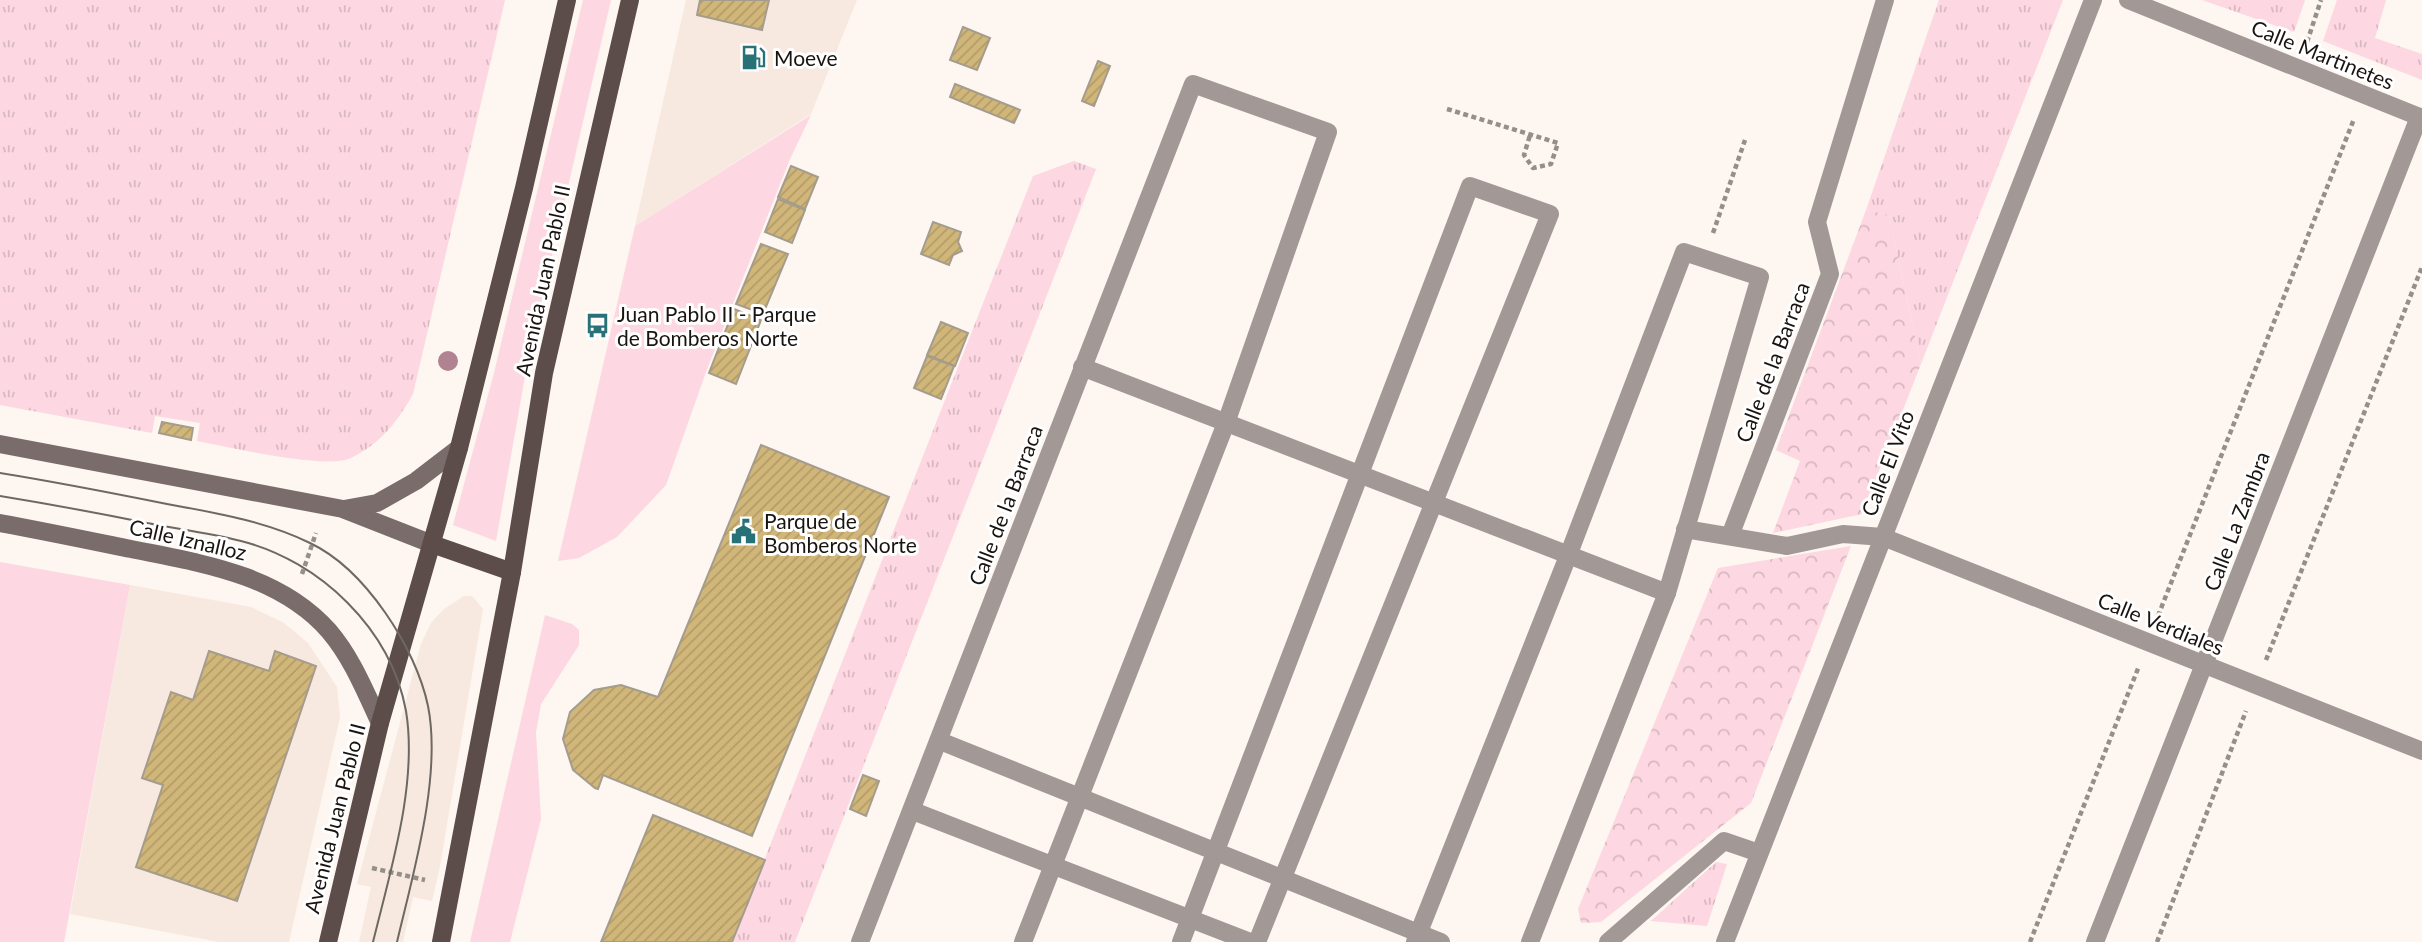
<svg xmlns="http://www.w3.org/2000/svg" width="2422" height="942" font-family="Lato,sans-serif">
  <defs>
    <pattern id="grass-tufts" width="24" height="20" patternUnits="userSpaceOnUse" patternTransform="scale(1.75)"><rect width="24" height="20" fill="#fdd7e2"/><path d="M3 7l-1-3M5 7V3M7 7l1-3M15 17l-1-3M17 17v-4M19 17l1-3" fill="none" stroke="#d8b8c1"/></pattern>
    <pattern id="forest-crowns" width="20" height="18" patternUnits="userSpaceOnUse" patternTransform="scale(1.75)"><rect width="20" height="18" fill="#fdd7e2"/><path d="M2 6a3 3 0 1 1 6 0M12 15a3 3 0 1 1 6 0" fill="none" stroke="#d8b8c1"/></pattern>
    <pattern id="building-hatch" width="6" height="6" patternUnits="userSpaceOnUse" patternTransform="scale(1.75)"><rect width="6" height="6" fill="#d1b67a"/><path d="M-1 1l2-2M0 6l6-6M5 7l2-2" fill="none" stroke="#b39c68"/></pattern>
  </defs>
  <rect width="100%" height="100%" fill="#fdf6f1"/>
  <!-- built -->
  <g fill="#f7e9df">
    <polygon points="686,0 857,0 811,114 635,226"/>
    <polygon points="130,585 251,607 284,623 308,643 337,687 340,717 289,942 219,942 70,914"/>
    <polygon points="464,596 472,596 483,609 440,866 432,901 413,897 403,942 359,942 371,887 357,884 421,644 431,623 444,609"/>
  </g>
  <!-- grass -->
  <g fill="url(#grass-tufts)">
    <path d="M0 0H505L413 394C398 421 380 444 351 458 324 470 230 447 197 441L200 423 155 416 152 433 0 405Z"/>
    <polygon points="1939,0 2063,0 1921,364 1889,215 1866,210"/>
    <polygon points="2202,0 2305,0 2294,32"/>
    <polygon points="2337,0 2386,0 2375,38 2422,54 2422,80 2323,41"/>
    <polygon points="1074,161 1096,169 795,942 732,942 1033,176"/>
    <polygon points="1716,862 1727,864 1707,926 1651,921"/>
  </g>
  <!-- forest -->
  <g fill="url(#forest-crowns)">
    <polygon points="1866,210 1889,215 1921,364 1862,514 1773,533 1800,461 1776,450"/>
    <polygon points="1851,546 1751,803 1601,922 1581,923 1578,909 1718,568"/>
  </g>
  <!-- green -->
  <g fill="#fdd7e2">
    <polygon points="583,0 611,0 527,365 496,541 453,525 494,373"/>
    <polygon points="811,115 790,159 706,372 666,485 617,537 579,558 558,561 635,226"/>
    <polygon points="0,562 130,585 64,942 0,942"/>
    <polygon points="545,615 572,624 579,630 579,645 541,704 536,732 541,819 510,942 470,942"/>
  </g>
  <!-- building -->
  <g fill="url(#building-hatch)" stroke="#a49c8c" stroke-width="2">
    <polygon points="700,0 769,0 762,30 697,15"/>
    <polygon points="963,27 990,38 977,70 950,60"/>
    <polygon points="1098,61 1110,66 1094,106 1082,101"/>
    <polygon points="955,84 1020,110 1014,123 950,97"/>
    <polygon points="791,166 818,177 805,209 778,197"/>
    <polygon points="778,199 805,210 792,243 765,232"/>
    <polygon points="933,222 961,232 958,242 962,251 953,255 949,265 921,254"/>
    <polygon points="761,244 788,254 763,314 736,304"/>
    <polygon points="734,309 761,320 736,384 709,373"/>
    <polygon points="941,322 968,333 955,366 927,355"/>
    <polygon points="927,356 954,366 941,399 914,388"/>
    <polygon points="162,422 193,428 191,440 159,433"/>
    <polygon points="761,445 889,497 752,836 603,775 598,789 595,788 573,770 563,739 570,712 594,690 621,685 658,697"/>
    <polygon points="209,651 269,671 275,651 316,666 237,901 136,867 163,785 142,778 171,692 193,700"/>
    <polygon points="863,775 879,781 866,816 850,809"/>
    <polygon points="653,815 765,860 732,942 601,942"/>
  </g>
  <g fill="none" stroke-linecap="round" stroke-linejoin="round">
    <!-- path -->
    <g stroke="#958f8a" stroke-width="4.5" stroke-dasharray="5 3.5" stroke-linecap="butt">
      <polyline points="2307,42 2321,0"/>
      <polyline points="1447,109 1558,143 1551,164 1533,168 1524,155 1530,135"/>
      <polyline points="1713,233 1745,140"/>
      <polyline points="302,574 316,533"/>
      <polyline points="2158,616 2354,119"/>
      <polyline points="2266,660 2422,267"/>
      <polyline points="372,868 425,880"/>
      <polyline points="2030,942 2139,666"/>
      <polyline points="2157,942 2246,711"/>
    </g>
    <!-- lane -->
    <g stroke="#a29997" stroke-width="18">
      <polyline points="2128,0 2422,118"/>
      <polyline points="1082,367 1667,593"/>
      <polyline points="1685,529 1787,546 1843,534 1883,537 2422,751"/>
      <polyline points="1730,536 1830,274 1817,222 1885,0"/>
      <polyline points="940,741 1441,942"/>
      <polyline points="913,811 1250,942"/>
      <polyline points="860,942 1193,84 1328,132 1226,423 1023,942"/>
      <polyline points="1181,942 1470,186 1550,214 1257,942"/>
      <polyline points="1415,942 1568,556 1684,252 1760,277 1667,593 1530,942"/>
      <polyline points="1608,942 1724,841 1759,853"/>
      <polyline points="1725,942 2093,0"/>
      <polyline points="2095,942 2419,117"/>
    </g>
    <!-- secondary -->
    <g stroke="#796c6a" stroke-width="18">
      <polyline points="0,444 343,509 432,544"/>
      <polyline points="344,509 377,503 416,481 459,448"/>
      <path d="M0 523C44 531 87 540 131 549 200 563 279 574 329 631 352 658 365 691 380 723"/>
    </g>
    <!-- primary -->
    <g stroke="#5c4c4a" stroke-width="18">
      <polyline points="432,544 512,572"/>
      <polyline points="328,942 380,723 459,448 524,188 567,0"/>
      <polyline points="441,942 512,572 544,373 630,0"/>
    </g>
    <!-- tram -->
    <g stroke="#6e6863" stroke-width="2">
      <path d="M0 473C56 482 112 493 167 504 216 513 265 521 310 543 365 569 416 648 428 706 442 776 413 874 397 942"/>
      <path d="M0 496C49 504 98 513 147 523 178 529 210 533 241 541 320 561 391 629 406 711 418 784 390 872 373 942"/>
    </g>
  </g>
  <!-- trees -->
  <circle fill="#b18392" cx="448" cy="361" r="10"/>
  <!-- icons -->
  <defs>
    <symbol id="fuel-bare" viewBox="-9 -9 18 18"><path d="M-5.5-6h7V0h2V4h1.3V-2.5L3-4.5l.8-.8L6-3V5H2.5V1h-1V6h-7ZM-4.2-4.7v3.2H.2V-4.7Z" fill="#287277" stroke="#fff" stroke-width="2.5" paint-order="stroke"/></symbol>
    <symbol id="bus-bare" viewBox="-9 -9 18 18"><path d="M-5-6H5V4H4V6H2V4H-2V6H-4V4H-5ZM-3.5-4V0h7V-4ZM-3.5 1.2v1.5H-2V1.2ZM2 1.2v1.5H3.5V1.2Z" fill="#287277" stroke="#fff" stroke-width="2.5" paint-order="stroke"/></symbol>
    <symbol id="civic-bare" viewBox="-9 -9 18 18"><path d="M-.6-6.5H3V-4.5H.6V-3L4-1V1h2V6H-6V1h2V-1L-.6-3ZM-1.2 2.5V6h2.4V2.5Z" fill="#287277" stroke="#fff" stroke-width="2.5" paint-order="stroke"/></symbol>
  </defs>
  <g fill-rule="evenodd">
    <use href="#fuel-bare" x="736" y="40" width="35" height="35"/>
    <use href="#bus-bare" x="580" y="308" width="35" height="35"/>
    <use href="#civic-bare" x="726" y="514" width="35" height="35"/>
  </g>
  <g text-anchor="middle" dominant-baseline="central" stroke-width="6" stroke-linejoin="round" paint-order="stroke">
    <!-- street labels -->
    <g font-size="21" fill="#1a1410" stroke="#fff">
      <text transform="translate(2323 54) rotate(22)">Calle Martinetes</text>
      <text transform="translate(542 280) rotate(-78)">Avenida Juan Pablo II</text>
      <text transform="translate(1772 362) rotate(-69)">Calle de la Barraca</text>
      <text transform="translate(1887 463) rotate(-69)">Calle El Vito</text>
      <text transform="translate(1005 505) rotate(-69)">Calle de la Barraca</text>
      <text transform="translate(2236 521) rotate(-69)">Calle La Zambra</text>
      <text transform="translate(188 539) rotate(13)">Calle Iznalloz</text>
      <text transform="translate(2161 623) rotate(22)">Calle Verdiales</text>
      <text transform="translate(334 818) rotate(-76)">Avenida Juan Pablo II</text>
    </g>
    <!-- poi labels -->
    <g font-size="21" fill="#1a1410" stroke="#fff" text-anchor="start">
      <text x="774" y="57">Moeve</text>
      <text x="617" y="313">Juan Pablo II - Parque<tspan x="617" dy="24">de Bomberos Norte</tspan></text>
      <text x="764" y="520">Parque de<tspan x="764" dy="24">Bomberos Norte</tspan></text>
    </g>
  </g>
</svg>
